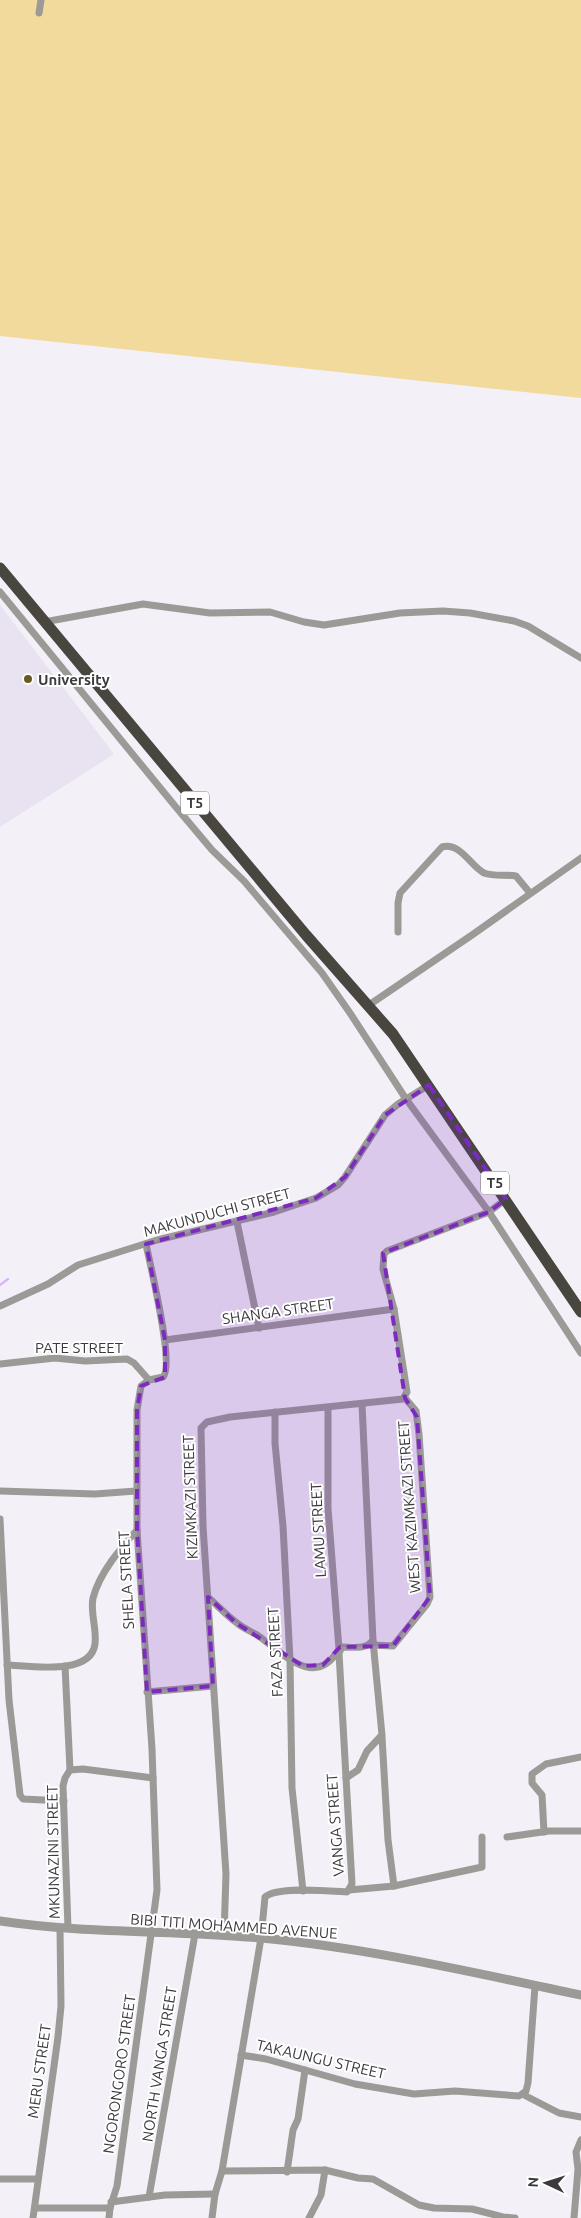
<svg xmlns="http://www.w3.org/2000/svg" width="581" height="2218" font-family="Ubuntu,sans-serif">
  <rect width="100%" height="100%" fill="#f3f0f8"/>
  <!-- built -->
  <polygon fill="#e8e2f1" points="0,605 114,754 0,827"/>
  <!-- green -->
  <polygon fill="#f1da9b" points="0,0 581,0 581,398 0,336"/>
  <g fill="none" stroke-linecap="round" stroke-linejoin="round">
    <!-- stream -->
    <polyline stroke="#d6b7fc" stroke-width="2.5" points="0,1285 8,1279"/>
    <!-- minor -->
    <g stroke="#9b9a96" stroke-width="7">
      <polyline points="39,13 41,0"/>
      <polyline points="0,592 175,806 212,850 244,881 322,973 350,1013 406,1099 489,1212 581,1353"/>
      <polyline points="44,622 143,604 210,613 270,612 304,622 324,625 400,613 443,611 470,613 514,621 528,626 581,658"/>
      <path d="M398 932V903L400 893 442 847C461 842 470 866 484 873 495 877 505 874 516 876L530 893"/>
      <polyline points="369,1005 472,935 581,858"/>
      <polyline points="237,1222 259,1328"/>
      <polyline points="0,1306 48,1284 78,1265 157,1240 274,1212 316,1198 338,1185 345,1177 385,1115 398,1104 429,1085"/>
      <polyline points="165,1340 394,1309"/>
      <polyline points="0,1364 55,1358 85,1361 127,1359 134,1363 149,1380"/>
      <polyline points="275,1412 275,1443 283,1526 290,1660 292,1788 303,1891"/>
      <polyline points="0,1491 95,1494 136,1491"/>
      <polyline points="0,1519 9,1700 20,1795 23,1799 64,1801"/>
      <path d="M208 1597C218 1606 227 1616 237 1623 244 1629 253 1632 260 1637 284 1655 316 1689 339 1649L328 1508V1408"/>
      <polyline points="373,1645 393,1646 427,1604 430,1597 419,1434 416,1411 405,1398"/>
      <path d="M7 1665C31 1666 91 1676 95 1644 97 1628 90 1613 93 1598 100 1572 120 1549 137 1530"/>
      <polyline points="65,1666 70,1770"/>
      <polyline points="147,1692 213,1686"/>
      <polyline points="382,1737 388,1840 394,1886"/>
      <polyline points="346,1778 358,1770 367,1751 382,1735 373,1641"/>
      <polyline points="544,1832 542,1795 532,1783 532,1774 546,1764 581,1757"/>
      <polyline points="507,1837 549,1831 581,1831"/>
      <polyline points="349,1890 394,1886 482,1867 482,1837"/>
      <polyline points="68,1928 63,1786 65,1778 70,1770 83,1769 153,1778"/>
      <polyline points="224,1936 226,1874 203,1526 201,1428 207,1422 230,1417 403,1399 407,1392 394,1309 383,1269 384,1254 387,1251 489,1212 506,1199"/>
      <polyline points="241,2055 266,2059 355,2084 414,2094 455,2091 519,2096 526,2091 528,2083 535,1986"/>
      <polyline points="524,2095 559,2113 581,2117"/>
      <polyline points="222,2171 325,2170 358,2178 373,2179 419,2205 434,2208 472,2209 503,2217 515,2218"/>
      <polyline points="287,2172 293,2130 298,2119 305,2070"/>
      <polyline points="0,2179 37,2179"/>
      <polyline points="149,2197 195,1934"/>
      <polyline points="111,2202 165,2195 215,2194"/>
      <polyline points="35,2208 110,2208"/>
      <polyline points="33,2218 58,2037 61,2006 60,1928"/>
      <path d="M109 2218 110 2208 117 2186 157 1890 152 1749 137 1530V1410L141 1386 149 1380 163 1377C175 1365 150 1265 146 1244"/>
      <path d="M212 2218 215 2194 222 2171 261 1938 265 1897C277 1886 330 1891 347 1892L352 1884 339 1653 342 1647C352 1647 367 1650 373 1640L362 1404"/>
      <polyline points="309,2218 321,2195 325,2170"/>
      <polyline points="574,2218 578,2169 576,2152 581,2140"/>
    </g>
    <!-- tertiary -->
    <path stroke="#9b9a96" stroke-width="9" d="M0 1921C86 1934 174 1930 261 1938 369 1948 475 1973 581 1995"/>
    <!-- trunk -->
    <polyline stroke="#494640" stroke-width="11" points="0,568 306,935 393,1034 581,1312"/>
  </g>
  <!-- marked area -->
  <path fill="#7b2cbf" fill-opacity="0.2" stroke="#7b2cbf" stroke-width="4" stroke-dasharray="10 6" stroke-linejoin="round" d="M429 1085 506 1199 489 1212 383 1253 405 1398 417 1417 430 1597 393 1646 340 1647 323 1665 303 1666 236 1623 208 1597 213 1686 147 1692 137 1530V1410L141 1386 165 1377V1340L146 1244 316 1198 345 1177 385 1115Z"/>
  <!-- markers -->
  <circle fill="#6a5926" stroke="#fff" stroke-width="2" cx="28" cy="679" r="5"/>
  <g text-anchor="middle" dominant-baseline="central" stroke-width="4" stroke-linejoin="round" paint-order="stroke">
    <!-- shield labels -->
    <g fill="#fff" stroke="#767577" stroke-width="1">
      <rect x="181" y="791.5" width="28" height="23" rx="4"/>
      <rect x="481" y="1171.5" width="28" height="23" rx="4"/>
    </g>
    <g font-size="14" font-weight="bold" fill="#3c3a3d">
      <text x="195" y="803">T5</text>
      <text x="495" y="1183">T5</text>
    </g>
    <!-- poi labels -->
    <g font-size="15" font-weight="bold" fill="#3c3a3d" stroke="#fff" text-anchor="start">
      <text x="38" y="679">University</text>
    </g>
    <!-- street labels -->
    <g font-size="15" fill="#3c3a3d" stroke="#fff">
      <text transform="translate(217 1212) rotate(-15)">MAKUNDUCHI STREET</text>
      <text transform="translate(278 1311) rotate(-8)">SHANGA STREET</text>
      <text x="79" y="1347">PATE STREET</text>
      <text transform="translate(190 1497) rotate(-92)">KIZIMKAZI STREET</text>
      <text transform="translate(409 1507) rotate(-94)">WEST KAZIMKAZI STREET</text>
      <text transform="translate(318 1530) rotate(-93)">LAMU STREET</text>
      <text transform="translate(126 1580) rotate(-93)">SHELA STREET</text>
      <text transform="translate(275 1652) rotate(-93)">FAZA STREET</text>
      <text transform="translate(335 1825) rotate(-94)">VANGA STREET</text>
      <text transform="translate(53 1852) rotate(-91)">MKUNAZINI STREET</text>
      <text transform="translate(234 1926) rotate(4)">BIBI TITI MOHAMMED AVENUE</text>
      <text transform="translate(321 2059) rotate(13)">TAKAUNGU STREET</text>
      <text transform="translate(159 2064) rotate(-81)">NORTH VANGA STREET</text>
      <text transform="translate(39 2071) rotate(-82)">MERU STREET</text>
      <text transform="translate(119 2074) rotate(-82)">NGORONGORO STREET</text>
    </g>
  </g>
  <!-- north arrow -->
  <g transform="translate(546 2183) rotate(274)" stroke="#ffffff" stroke-width="4" paint-order="stroke">
  <path d="M0-4L9 19L0 12L-9 19Z" fill="#3c3a3d"/>
  <text y="-8" font-size="14" font-weight="bold" text-anchor="middle" fill="#3c3a3d">N</text>
  </g>
</svg>
